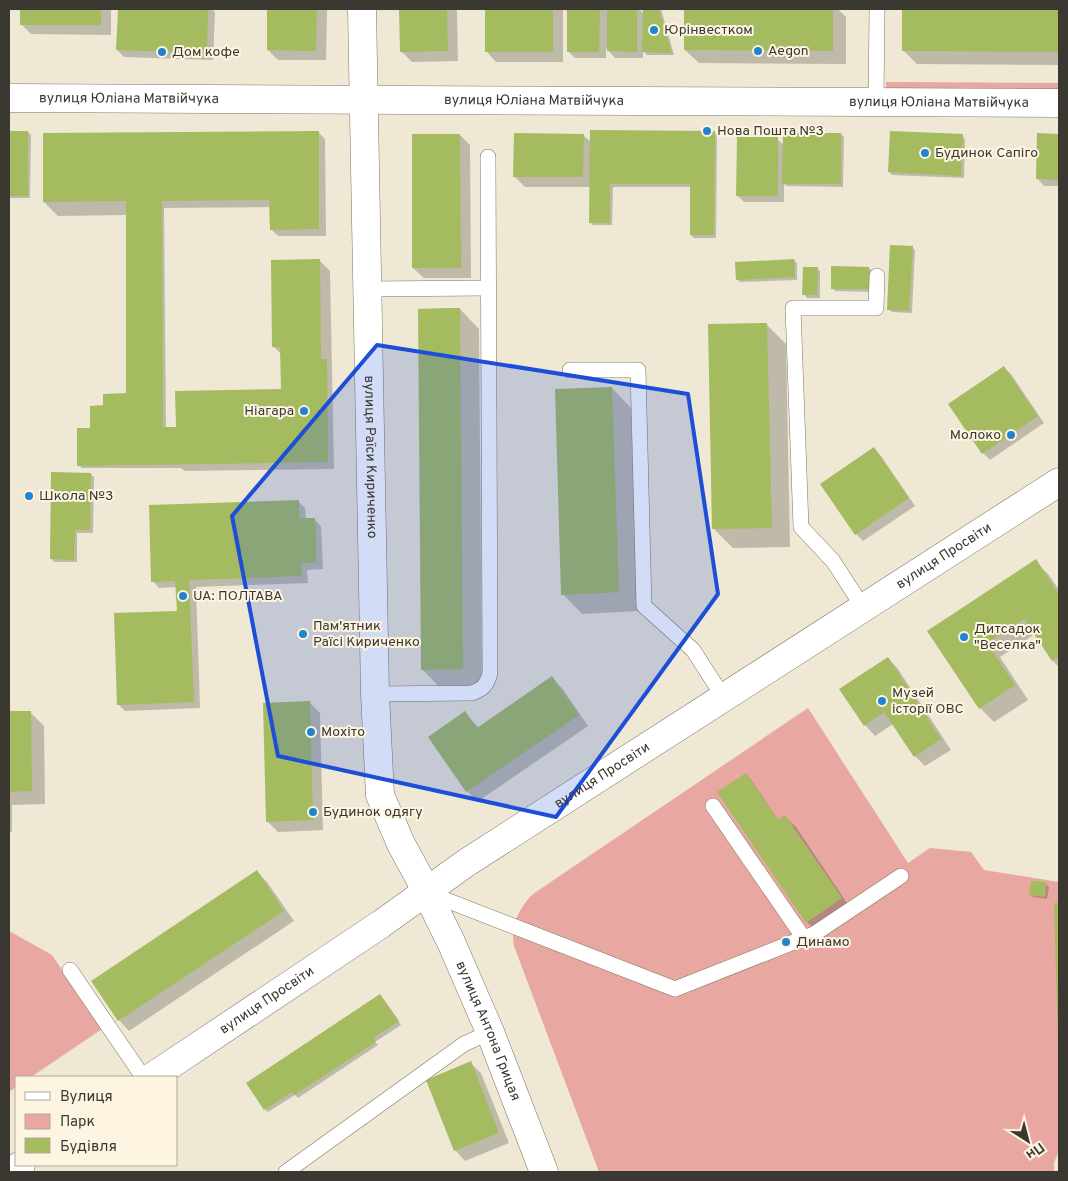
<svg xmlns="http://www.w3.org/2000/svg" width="1068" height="1181" font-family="Overpass,sans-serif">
  <rect width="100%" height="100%" fill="#efe8d4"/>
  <!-- green -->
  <g fill="#e8a7a0">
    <polygon points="886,82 1059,83 1059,96 886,95"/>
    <path d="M808 708 908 863 930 848 971 852 984 870 1059 882V1150L1054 1163V1172H599L514 946C510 926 519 908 533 894Z"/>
    <polygon points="9,931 52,955 102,1029 31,1077 16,1077 16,1087 9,1092"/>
  </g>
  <!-- shadow -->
  <g fill="#0003">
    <polygon points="21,9 111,9 111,35 31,34 21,24"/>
    <polygon points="119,9 211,9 215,12 213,60 124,57 117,50"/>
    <polygon points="268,9 327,9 326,60 278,60 268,50"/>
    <polygon points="400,9 457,9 458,61 412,62 401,51"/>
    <polygon points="486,9 563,9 563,62 496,62 486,51"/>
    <polygon points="569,9 639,9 644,14 644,9 661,9 674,55 647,55 643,51 643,58 615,58 606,48 606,58 575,58 568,51"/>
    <polygon points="685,9 838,9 846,17 846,64 699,63 685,50"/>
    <polygon points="904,9 1026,9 1026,10 1059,11 1059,65 917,64 903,50"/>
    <polygon points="9,132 28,132 31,135 30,198 10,198 9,197"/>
    <polygon points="318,132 325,139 326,236 278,236 271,229 270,207 164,208 166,428 175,428 282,391 281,354 273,346 319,260 330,271 334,469 185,471 181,468 82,468 79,465 91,429 104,407 128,395 127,215 58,216 44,202"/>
    <polygon points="714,132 717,135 716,238 694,238 691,235 691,187 613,187 612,225 593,225 590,222 590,187 525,187 514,176 583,135 591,142"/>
    <polygon points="841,134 844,137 843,187 787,186 784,184 784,202 744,202 737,195 777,139 784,145"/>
    <polygon points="460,135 470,145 471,278 424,278 413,268"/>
    <polygon points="1038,135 1059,135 1059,186 1044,186 1038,179"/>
    <polygon points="962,136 965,139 964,178 892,175 889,172"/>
    <polygon points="912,247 915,250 912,313 892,312 889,309"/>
    <polygon points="794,260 797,263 797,280 740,282 737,279"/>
    <polygon points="817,268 820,271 820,298 807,298 804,294"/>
    <polygon points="869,268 872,271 872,292 835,291 832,288"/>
    <polygon points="460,309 479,329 482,688 441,689 422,669"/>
    <polygon points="766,324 786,344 790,547 733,548 713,528"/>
    <polygon points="1004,368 1011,374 1044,423 990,460 983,453"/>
    <polygon points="612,388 631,408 638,611 582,614 563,594"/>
    <polygon points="874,449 881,456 915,506 863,541 856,534"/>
    <polygon points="91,474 94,477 93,533 77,533 77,562 54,562 51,558"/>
    <polygon points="298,501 305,508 306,519 314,519 321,526 323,569 307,570 308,583 196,587 200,708 125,711 118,704 178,612 177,587 159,588 153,581"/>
    <polygon points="1035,561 1049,575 1059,590 1059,667 1053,661 1035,634 1000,657 1028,700 994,722 980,708 929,631"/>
    <polygon points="888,658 898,669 951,750 925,766 915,756 893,724 875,736 865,725 841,689"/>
    <polygon points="552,678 562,688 588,726 477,802 467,791 465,713 479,728"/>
    <polygon points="310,703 320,713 323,830 278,832 267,821"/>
    <polygon points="9,712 30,712 44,726 45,804 12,805 12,832 9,831"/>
    <polygon points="746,774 752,781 779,821 785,817 796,827 851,909 817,932 807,922"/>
    <polygon points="257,872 267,882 294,921 129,1031 119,1020"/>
    <polygon points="1045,883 1049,887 1047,899 1033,897 1030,894"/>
    <polygon points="1055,904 1059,904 1059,1057"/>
    <polygon points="380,995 401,1025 375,1042 378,1045 298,1098 295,1095 268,1112 265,1109"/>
    <polygon points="470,1063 481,1073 509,1143 465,1161 455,1150"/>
  </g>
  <!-- building -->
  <g fill="#a5bb60">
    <rect x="20" y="9" width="81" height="16"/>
    <polygon points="118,9 208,9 207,53 116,50"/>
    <polygon points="267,9 317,9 316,51 267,50"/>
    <polygon points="399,9 447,9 448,51 400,52"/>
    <rect x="485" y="9" width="68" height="43"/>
    <polygon points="567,9 600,9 599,52 567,52"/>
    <polygon points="607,9 637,9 637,52 607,51"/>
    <polygon points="643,9 659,9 672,53 642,52"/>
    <polygon points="684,9 833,9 833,51 684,50"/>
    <polygon points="902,9 1059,9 1059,52 902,51"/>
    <polygon points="590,130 715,131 714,235 690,235 690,184 610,184 610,223 589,223"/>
    <rect x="9" y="131" width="19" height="65"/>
    <polygon points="319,131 319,229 270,230 269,200 162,201 163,427 176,427 175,391 281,389 280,347 272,347 271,260 320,259 321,359 327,359 328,462 77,466 77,428 90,428 90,406 103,405 103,394 126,393 126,201 43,202 43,133"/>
    <polygon points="890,131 963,134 961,176 888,172"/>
    <polygon points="514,133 584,134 583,177 513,177"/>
    <polygon points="783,133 841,133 841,184 782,184"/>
    <polygon points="1037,133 1059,134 1059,180 1036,179"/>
    <polygon points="412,134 460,134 461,268 412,268"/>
    <polygon points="737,137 778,137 778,196 736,196"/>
    <polygon points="890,245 913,246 909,311 887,310"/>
    <polygon points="794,259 795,277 736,280 735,262"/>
    <polygon points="831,266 869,267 869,289 831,289"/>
    <polygon points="803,267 818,267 817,295 802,295"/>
    <polygon points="448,308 460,308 463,669 421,670 418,309"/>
    <polygon points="767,323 772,528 712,529 708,324"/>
    <polygon points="1004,366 1038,416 982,454 948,404"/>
    <polygon points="612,387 619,592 561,595 555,389"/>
    <polygon points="874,447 909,498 855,535 820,484"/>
    <polygon points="51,472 91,473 90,530 75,530 74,560 50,559"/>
    <polygon points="299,500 299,518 315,518 316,540 316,563 301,563 302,576 189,580 194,702 117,705 114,613 177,611 175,581 151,582 149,505"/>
    <polygon points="1036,559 1059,595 1059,657 1052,661 1024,619 987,643 1015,685 979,709 927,631"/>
    <polygon points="888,657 941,739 914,757 884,712 864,726 839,689"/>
    <polygon points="552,676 579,715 466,792 428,737 465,711 477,728"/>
    <polygon points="310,701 313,820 266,822 263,703"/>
    <polygon points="9,711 31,711 32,791 9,792"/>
    <polygon points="746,773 778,820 785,815 842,898 806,923 717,792"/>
    <polygon points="257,870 284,911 118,1021 91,981"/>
    <polygon points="1031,881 1046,882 1045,897 1029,895"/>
    <polygon points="1054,903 1059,903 1059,1043 1058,1043"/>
    <polygon points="380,994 399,1021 373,1038 376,1042 294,1095 292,1092 264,1110 246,1083"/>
    <polygon points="471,1061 499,1133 454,1151 426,1080"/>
  </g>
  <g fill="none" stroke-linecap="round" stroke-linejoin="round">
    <defs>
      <g id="service">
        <polyline points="876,102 877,9"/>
        <polyline points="367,289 488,288"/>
        <polyline points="570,370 638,370 644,606 693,650 724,698"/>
        <polyline points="864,609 833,561 801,527 793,308 876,308 877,276"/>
        <path d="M375 694 472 693C483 689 487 685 490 673L488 157"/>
        <polyline points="713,806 803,937"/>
        <polyline points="428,893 675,989 814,934 901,876"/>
        <polyline points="70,970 143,1077"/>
        <polyline points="286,1172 464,1044 490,1032"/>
      </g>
      <g id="minor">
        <path id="s1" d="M362 9 375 694 380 795 401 844 419 877 451 942 490 1032 544 1172"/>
        <path id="s2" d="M152 1077 381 924 466 863 1059 482"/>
        <polyline points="10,1172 21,1165"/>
      </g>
      <g id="tertiary">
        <path id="s3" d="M9 98 1059 103"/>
      </g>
    </defs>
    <!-- service casing -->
    <use href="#service" stroke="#7d7665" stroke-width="16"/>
    <!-- minor casing -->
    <use href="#minor" stroke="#7d7665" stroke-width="29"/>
    <!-- tertiary casing -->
    <use href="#tertiary" stroke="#7d7665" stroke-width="29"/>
    <!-- service -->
    <use href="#service" stroke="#fff" stroke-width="15"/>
    <!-- minor -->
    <use href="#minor" stroke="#fff" stroke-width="28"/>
    <!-- tertiary -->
    <use href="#tertiary" stroke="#fff" stroke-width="28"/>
  </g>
  <!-- marked area -->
  <path fill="#1d4ed8" fill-opacity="0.2" stroke="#1d4ed8" stroke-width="4" stroke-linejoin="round" d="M377 345 688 394 718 594 556 817 278 756 232 516Z"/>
  <!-- markers -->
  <g fill="#2084cf" stroke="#fdf5e2" stroke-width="2">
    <circle cx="654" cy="30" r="5"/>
    <circle cx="758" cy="51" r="5"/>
    <circle cx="162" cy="52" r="5"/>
    <circle cx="707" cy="131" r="5"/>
    <circle cx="925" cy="153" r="5"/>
    <circle cx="304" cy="411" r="5"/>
    <circle cx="1011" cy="435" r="5"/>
    <circle cx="29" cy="496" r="5"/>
    <circle cx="183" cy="596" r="5"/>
    <circle cx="303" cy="634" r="5"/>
    <circle cx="964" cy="637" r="5"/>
    <circle cx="882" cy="701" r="5"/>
    <circle cx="311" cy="732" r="5"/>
    <circle cx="313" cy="812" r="5"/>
    <circle cx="786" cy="942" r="5"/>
  </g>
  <g text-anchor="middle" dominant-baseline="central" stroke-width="4" stroke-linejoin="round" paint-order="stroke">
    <!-- poi labels -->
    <g font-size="14" fill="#3b3831" stroke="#fdf5e2" text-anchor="start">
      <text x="664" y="30">Юрінвестком</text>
      <text x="768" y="51">Aegon</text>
      <text x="172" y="52">Дом кофе</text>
      <text x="717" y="131">Нова Пошта №3</text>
      <text x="935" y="153">Будинок Сапіго</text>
      <text x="294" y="411" text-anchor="end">Ніагара</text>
      <text x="1001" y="435" text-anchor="end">Молоко</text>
      <text x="39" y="496">Школа №3</text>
      <text x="193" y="596">UA: ПОЛТАВА</text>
      <text x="313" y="626">Пам'ятник<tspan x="313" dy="16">Раїсі Кириченко</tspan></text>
      <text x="974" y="629">Дитсадок<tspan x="974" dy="16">"Веселка"</tspan></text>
      <text x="892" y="693">Музей<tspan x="892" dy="16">історії ОВС</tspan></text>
      <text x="321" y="732">Мохіто</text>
      <text x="323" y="812">Будинок одягу</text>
      <text x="796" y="942">Динамо</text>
    </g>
    <!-- street labels -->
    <g font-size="14" fill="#3b3831" stroke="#fdf5e2">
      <text stroke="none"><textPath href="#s3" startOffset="120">вулиця Юліана Матвійчука</textPath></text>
      <text stroke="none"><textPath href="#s3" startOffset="525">вулиця Юліана Матвійчука</textPath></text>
      <text stroke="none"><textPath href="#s3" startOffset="930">вулиця Юліана Матвійчука</textPath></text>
      <text stroke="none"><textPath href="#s1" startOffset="448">вулиця Раїси Кириченко</textPath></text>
      <text stroke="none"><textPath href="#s2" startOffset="948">вулиця Просвіти</textPath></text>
      <text stroke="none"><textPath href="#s2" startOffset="542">вулиця Просвіти</textPath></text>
      <text stroke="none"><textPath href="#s2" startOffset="138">вулиця Просвіти</textPath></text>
      <text stroke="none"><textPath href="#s1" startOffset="1046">вулиця Антона Грицая</textPath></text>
    </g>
  </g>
  <!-- border -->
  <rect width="1068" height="1181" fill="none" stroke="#3b3831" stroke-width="20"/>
  <!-- legend -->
  <rect x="15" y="1076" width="162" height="90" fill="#fdf5e2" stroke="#afa99b"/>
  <rect x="25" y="1092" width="25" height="8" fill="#ffffff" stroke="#afa99b"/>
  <text x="60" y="1101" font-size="15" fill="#3b3831">Вулиця</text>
  <rect x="25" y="1114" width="25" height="15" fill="#e8a7a0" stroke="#afa99b"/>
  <text x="60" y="1126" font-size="15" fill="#3b3831">Парк</text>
  <rect x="25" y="1138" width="25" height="15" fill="#a5bb60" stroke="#afa99b"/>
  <text x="60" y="1151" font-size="15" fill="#3b3831">Будівля</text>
  <!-- north arrow -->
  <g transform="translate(1028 1141) rotate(144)" stroke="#fdf5e2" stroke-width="4" paint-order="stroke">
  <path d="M0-4L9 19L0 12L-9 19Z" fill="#3b3831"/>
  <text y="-8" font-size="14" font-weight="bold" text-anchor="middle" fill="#3b3831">Пн</text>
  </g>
</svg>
